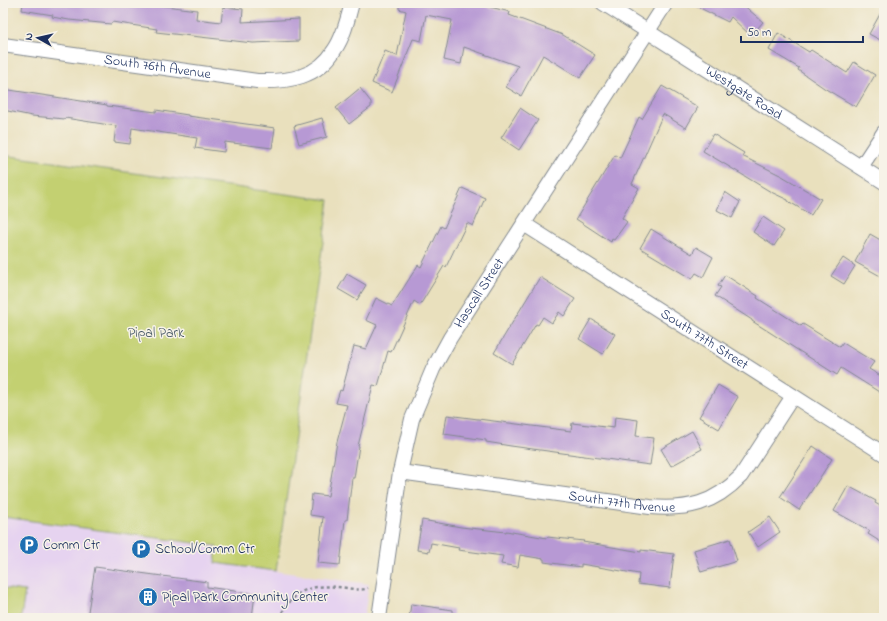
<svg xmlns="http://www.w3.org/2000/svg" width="887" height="621" font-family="'Indie Flower',sans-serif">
  <rect width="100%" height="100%" fill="#f7f3e8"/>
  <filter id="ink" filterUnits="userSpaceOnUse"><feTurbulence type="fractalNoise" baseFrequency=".025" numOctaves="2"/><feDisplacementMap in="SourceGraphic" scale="8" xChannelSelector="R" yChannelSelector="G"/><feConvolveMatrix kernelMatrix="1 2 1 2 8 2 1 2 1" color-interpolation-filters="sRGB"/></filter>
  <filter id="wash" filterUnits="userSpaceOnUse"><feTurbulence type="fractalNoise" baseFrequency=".012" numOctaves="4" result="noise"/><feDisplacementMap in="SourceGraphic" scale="16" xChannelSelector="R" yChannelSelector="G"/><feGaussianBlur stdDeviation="0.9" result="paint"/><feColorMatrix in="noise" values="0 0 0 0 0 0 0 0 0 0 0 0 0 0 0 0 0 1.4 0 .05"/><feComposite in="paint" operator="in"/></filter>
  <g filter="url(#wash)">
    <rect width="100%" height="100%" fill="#e9e0bd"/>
    <!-- built -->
    <polygon fill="#e6d3f0" points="3,517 217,547 215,563 369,584 364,618 3,618"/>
    <!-- green -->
    <g fill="#c3d071" stroke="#6f8068">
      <polygon points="3,155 329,200 276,571 215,563 217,546 3,517"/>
      <polygon points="3,588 25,591 21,618 3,618"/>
    </g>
    <g id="blocks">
      <!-- building -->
      <g fill="#b799d4">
        <polygon points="23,3 141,3 197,10 196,19 221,22 223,7 243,9 242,22 299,19 299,41 253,43 156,32 157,29 112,22 111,24 69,20 52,17 53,15 22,10"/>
        <polygon points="399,3 474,3 510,12 509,15 563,35 595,55 580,78 543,55 521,96 506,87 518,66 464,47 461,64 444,60 452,20 426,15 421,41 413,39 392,92 372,83 385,51 397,56 406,11 399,9"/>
        <polygon points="690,3 741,3 763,22 751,36 731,17 728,22"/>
        <polygon points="884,7 884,42 869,34"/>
        <polygon points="778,33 809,52 811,50 847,73 854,62 875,75 856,107 824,88 798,70 799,68 769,50"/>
        <polygon points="662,86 698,107 686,128 663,114 632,184 639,188 622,218 627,222 614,240 612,239 611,242 576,219 615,155 620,158 639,117 642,119"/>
        <polygon points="360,88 371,102 371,107 349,124 336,108"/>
        <polygon points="3,89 107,105 107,106 156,112 156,110 188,115 188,116 275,128 272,148 225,142 224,152 195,148 197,138 132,128 130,144 114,142 116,126 65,118 65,119 32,116 3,110"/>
        <polygon points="520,108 538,120 519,150 501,138"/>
        <polygon points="322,118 327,137 299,144 294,126"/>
        <polygon points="713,134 744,153 742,156 782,176 821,199 811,215 788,201 788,200 771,192 703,151"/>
        <polygon points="462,188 485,198 473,226 467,223 446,267 444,266 420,305 414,301 391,352 388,351 378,386 373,385 358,446 359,446 354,478 352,478 347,520 345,520 340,565 318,563 323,517 310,515 312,494 328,496 337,442 347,405 336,403 340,390 342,391 354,346 366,349 377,325 366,320 376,298 392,306 418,265 421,267 441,226 444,228"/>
        <polygon points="725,192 740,202 732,218 717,210"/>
        <polygon points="763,217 784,231 774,246 753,232"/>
        <polygon points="651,229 692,254 696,247 713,257 703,277 696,273 692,279 640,248"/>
        <polygon points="870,234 884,242 884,278 855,262"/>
        <polygon points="843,258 855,266 844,284 831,276"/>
        <polygon points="347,274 366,285 357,300 338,289"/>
        <polygon points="725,275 758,296 757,298 801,326 803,324 840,347 843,343 874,362 869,369 884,378 884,395 841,368 837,375 752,321 752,320 715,296 721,287 718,286"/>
        <polygon points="540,277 575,299 564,316 559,312 552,323 543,317 538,325 536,324 512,364 494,353"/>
        <polygon points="591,319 615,334 603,354 579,339"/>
        <polygon points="718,385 738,397 719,429 699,417"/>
        <polygon points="447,415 571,431 572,423 614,428 615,417 638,420 636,436 654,438 650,465 511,446 486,442 486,440 444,434"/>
        <polygon points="692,431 702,449 671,466 661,449"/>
        <polygon points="813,446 832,459 799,510 780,497"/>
        <polygon points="848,486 876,501 875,503 884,508 884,544 868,534 870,531 834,511"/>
        <polygon points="770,517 780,532 758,547 748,532"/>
        <polygon points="422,520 461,527 506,532 506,531 547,538 547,537 584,541 583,542 641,552 641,550 674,554 670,588 638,584 639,574 581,564 581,567 544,562 544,559 520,555 518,567 501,564 503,556 458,550 459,548 431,543 429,552 417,550"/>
        <polygon points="730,539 737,561 701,572 694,550"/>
        <polygon points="95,567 207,582 207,587 255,594 252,618 87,618"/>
        <polygon points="411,604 453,610 453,618 409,618"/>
      </g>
    </g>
  </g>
  <g filter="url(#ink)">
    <use href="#blocks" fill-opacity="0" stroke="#82888e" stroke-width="1"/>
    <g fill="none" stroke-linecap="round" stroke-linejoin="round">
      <defs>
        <g id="minor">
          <path id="s1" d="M603 3 884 182"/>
          <path id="s2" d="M3 45 257 81C288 82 318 78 335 49 344 36 348 18 352 3"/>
          <polyline points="861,167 884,132"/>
          <path id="s3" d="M524 224 884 454"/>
          <path id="s4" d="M400 472 650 507C688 510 714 504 741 476L793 396"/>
          <path id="s5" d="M379 618 400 472 412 419 433 369 450 338 666 3"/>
        </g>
      </defs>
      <!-- minor casing -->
      <use href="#minor" stroke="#82888e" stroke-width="16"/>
      <!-- path -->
      <path stroke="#82888e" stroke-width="2.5" stroke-dasharray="3 3" stroke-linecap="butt" d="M279 618C296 586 314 584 347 588 354 589 362 591 368 588"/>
      <!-- minor -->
      <use href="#minor" stroke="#fff" stroke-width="14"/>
    </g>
  </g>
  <!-- icons -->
  <defs>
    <symbol id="parking-disc" viewBox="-11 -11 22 22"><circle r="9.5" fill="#1f6fb2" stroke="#f7f3e8"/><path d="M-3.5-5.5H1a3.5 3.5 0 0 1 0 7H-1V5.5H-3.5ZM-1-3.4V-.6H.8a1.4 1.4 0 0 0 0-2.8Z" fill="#fff"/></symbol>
    <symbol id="building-disc" viewBox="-11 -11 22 22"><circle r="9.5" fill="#1f6fb2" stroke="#f7f3e8"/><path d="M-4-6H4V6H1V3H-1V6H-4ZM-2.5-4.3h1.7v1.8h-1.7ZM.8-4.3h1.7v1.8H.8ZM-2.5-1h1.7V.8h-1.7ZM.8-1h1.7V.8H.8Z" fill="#fff"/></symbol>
  </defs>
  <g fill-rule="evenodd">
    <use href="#parking-disc" x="18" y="534" width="22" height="22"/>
    <use href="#parking-disc" x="130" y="538" width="22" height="22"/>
    <use href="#building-disc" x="137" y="586" width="22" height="22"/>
  </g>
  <g text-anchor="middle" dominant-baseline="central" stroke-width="3" stroke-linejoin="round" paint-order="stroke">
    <!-- street labels -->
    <g font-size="14" fill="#1b2f5e" stroke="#f7f3e8">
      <text stroke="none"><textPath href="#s2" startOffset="156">South 76th Avenue</textPath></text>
      <text stroke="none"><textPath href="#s1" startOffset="167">Westgate Road</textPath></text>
      <text stroke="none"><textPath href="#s5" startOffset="345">Hascall Street</textPath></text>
      <text stroke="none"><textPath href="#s3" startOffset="214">South 77th Street</textPath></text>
      <text stroke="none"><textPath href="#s4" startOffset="224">South 77th Avenue</textPath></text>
    </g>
    <!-- park labels -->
    <g font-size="14" fill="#455763" stroke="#f7f3e8">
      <text x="156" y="333">Pipal Park</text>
    </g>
    <!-- poi labels -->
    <g font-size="14" fill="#1b2f5e" stroke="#f7f3e8" text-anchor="start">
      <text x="43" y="545">Comm Ctr</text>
      <text x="155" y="549">School/Comm Ctr</text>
      <text x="162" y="597">Pipal Park Community Center</text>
    </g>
  </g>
  <!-- margin -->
  <rect width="887" height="621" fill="none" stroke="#f7f3e8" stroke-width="16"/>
  <!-- north arrow -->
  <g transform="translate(38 38) rotate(278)" stroke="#f7f3e8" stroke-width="3" paint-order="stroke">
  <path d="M0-3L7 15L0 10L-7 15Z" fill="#1b2f5e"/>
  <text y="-6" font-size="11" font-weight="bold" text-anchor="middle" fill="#1b2f5e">N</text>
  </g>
  <!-- scale -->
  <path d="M741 36v6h122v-6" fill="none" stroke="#1b2f5e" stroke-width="2"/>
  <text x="747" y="36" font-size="12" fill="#1b2f5e" stroke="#f7f3e8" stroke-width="3" paint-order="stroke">50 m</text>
</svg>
